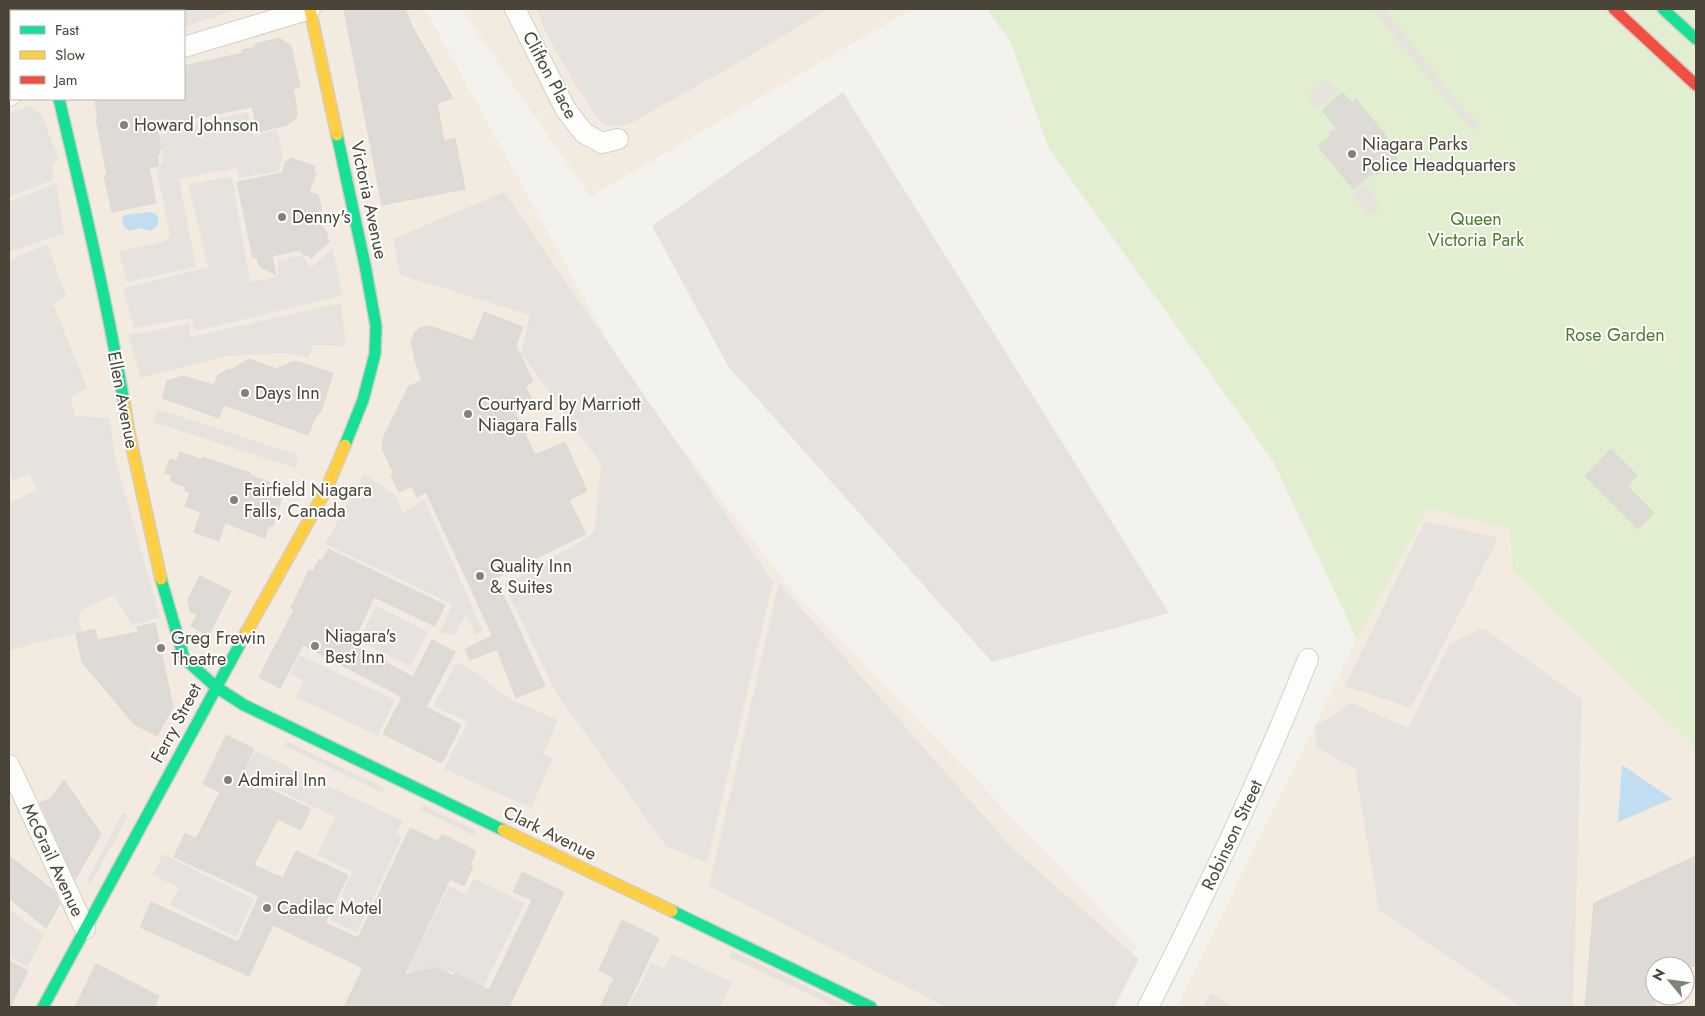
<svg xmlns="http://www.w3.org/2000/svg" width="1705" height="1016" font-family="Jost,sans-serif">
  <rect width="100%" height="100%" fill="#f4f2ee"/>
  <!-- commercial -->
  <g fill="#f3ebdf" fill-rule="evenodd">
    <path d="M9 9H425L630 381 787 584 1137 946 1109 1007H9ZM11 11H184V99H11Z"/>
    <polygon points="463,9 912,9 590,197 470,22"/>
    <path d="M1428 509 1511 529 1513 571 1696 748V1007H1177L1357 639ZM1655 966H1685V996H1655Z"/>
  </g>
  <!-- green -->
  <polygon fill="#e1eecf" points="987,9 1696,9 1696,748 1513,571 1510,529 1428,509 1357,639 1273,461 1049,149 1011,43"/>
  <!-- parking -->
  <g fill="#e6e3df">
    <polygon points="55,9 239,9 184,27 184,11 55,11"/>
    <polygon points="536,9 827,9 757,52 633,122 618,127 602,124 579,90 548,37"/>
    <polygon points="1372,9 1384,9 1465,111 1480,124 1474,131 1462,119"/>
    <polygon points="1326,79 1337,90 1317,109 1306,98"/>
    <polygon points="843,92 1169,613 992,662 728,366 652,226"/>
    <polygon points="30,106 42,115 59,161 53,163 53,180 9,197 9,113"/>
    <polygon points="248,112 253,136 277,130 283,154 279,171 239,178 236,168 179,179 196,267 127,282 119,251 166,241 170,235 157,173 163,160 159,131"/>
    <polygon points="232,177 250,282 278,276 278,261 301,255 311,268 332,248 343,295 195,331 192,318 134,328 123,288 208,267 188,184"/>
    <polygon points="56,183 64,233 9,252 9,202"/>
    <polygon points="1364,184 1381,206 1369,216 1352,194"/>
    <polygon points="504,192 773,582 707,863 666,846 557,694 504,586 594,533 601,464 521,353 530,315 400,275 393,239"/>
    <polygon points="47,244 66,296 53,304 87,388 71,397 75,416 109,418 116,462 160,618 132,625 114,595 84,609 78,615 82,632 31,644 9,651 9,503 37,490 29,474 13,481 9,471 9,261"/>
    <polygon points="341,303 346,346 313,345 308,358 285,353 227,356 141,378 128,335 190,324 190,337"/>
    <polygon points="157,409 299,455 295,468 153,422"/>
    <polygon points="364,474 395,495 403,513 424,499 483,631 476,635 466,616 454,636 440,632 452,604 325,544"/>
    <polygon points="1425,521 1498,538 1411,708 1345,686"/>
    <polygon points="779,583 1011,847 1139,959 1114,1007 946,1007 709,886"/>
    <polygon points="376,606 428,632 411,666 359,641"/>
    <polygon points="1483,628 1582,699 1573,1007 1522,1007 1379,910 1355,769 1316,747 1315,726 1352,703 1408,728 1450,643"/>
    <polygon points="300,655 395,700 378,736 296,697 303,680 291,674"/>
    <polygon points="457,662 472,670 510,699 558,720 543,754 553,758 531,808 444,769 468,722 433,706"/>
    <polygon points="287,741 385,788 382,793 285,746"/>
    <polygon points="255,751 403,821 396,834 402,837 357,933 330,920 352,872 317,855 335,817 244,774"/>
    <polygon points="423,805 477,831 475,836 421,810"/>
    <polygon points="123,813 128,816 91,884 86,881"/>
    <polygon points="163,854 254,899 236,937 170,905 179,888 153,875"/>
    <polygon points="474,878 525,903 483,987 449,970 447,974 432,967 425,970 419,976 407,970 449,886 466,894"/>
    <polygon points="9,909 44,935 27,967 9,957"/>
    <polygon points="732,951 850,1007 836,1007 729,957"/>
    <polygon points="672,954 732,982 720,1007 629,1007 651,963 664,968"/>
    <polygon points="1210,992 1232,1007 1203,1007"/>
  </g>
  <!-- water -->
  <g fill="#c0ddf1">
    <path d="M150 212 156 214C161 222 158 227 150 231L140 228 130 231 124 227 122 219 124 215Z"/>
    <polygon points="1622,765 1672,799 1618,822"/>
  </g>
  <!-- building -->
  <g fill="#dedbd6" stroke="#dcd9d4">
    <polygon points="344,9 405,9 412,26 453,98 437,103 444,141 455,138 465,189 382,205"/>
    <polygon points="279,38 291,46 300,87 293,89 297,110 296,118 287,125 258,132 252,107 157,126 161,149 159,150 160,154 157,155 159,166 149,168 156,203 112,212 104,176 107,175 96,119 98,119 95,101 106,99 184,99 184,66 243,53 242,50 256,47 255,44"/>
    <polygon points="1343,93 1352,103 1356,99 1393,145 1388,149 1397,159 1377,175 1375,172 1353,189 1318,146 1331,136 1329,133 1336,128 1322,110"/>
    <polygon points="290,158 315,166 313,171 316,172 309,192 318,195 322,210 319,212 321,225 328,234 326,236 330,241 311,258 307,254 304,256 300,250 272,256 276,275 259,266 257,257 253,258 237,182 282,173 286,161 289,162"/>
    <polygon points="484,312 523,327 516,345 533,382 525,386 533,401 514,410 535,455 565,442 587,491 569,500 586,534 496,578 545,686 516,698 497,649 470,660 465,649 492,636 489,628 426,492 417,497 412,486 399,492 391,476 394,474 382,448 384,436 409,386 422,381 417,368 411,342 415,332 420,328 430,326 473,341"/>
    <polygon points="249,359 276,369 295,361 333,373 321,411 314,420 308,435 224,405 219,418 162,398 167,381 183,376 214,385 218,375 229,369 231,370"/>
    <polygon points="1611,449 1637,475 1627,486 1654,513 1638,529 1585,476"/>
    <polygon points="180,452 202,460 203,457 250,473 250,475 269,482 270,490 283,494 273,525 268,527 265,538 225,523 219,541 194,532 201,512 185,506 190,493 185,491 186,487 170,481 172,475 165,473 170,459 177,461"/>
    <polygon points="328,549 445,605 435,626 374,597 352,644 413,677 432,640 455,652 426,707 461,725 442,763 383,734 402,697 303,645 280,688 259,677 294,610 291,608 309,570 313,572 319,559 322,561"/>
    <polygon points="200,576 231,591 208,636 191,626 197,615 190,611 188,599"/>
    <polygon points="155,623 173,707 157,736 134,724 82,662 76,634 95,629 97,640 138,632 137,627"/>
    <polygon points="226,735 254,749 242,776 311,809 301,830 278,819 254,865 283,878 296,851 348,875 325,923 358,938 410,828 438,841 442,834 476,851 470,865 473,866 464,886 450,879 404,975 436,968 454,976 455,973 489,990 532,900 513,892 522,872 564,892 509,1007 344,1007 363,968 273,925 249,976 140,927 151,902 238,942 259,896 174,857 185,833 196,839 220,792 203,784"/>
    <polygon points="64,780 101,834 75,880 40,803 51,798"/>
    <polygon points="9,856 54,891 60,904 46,928 9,898"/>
    <polygon points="1696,856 1696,966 1655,966 1655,1007 1585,1007 1594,903"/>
    <polygon points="622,920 659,938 626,1007 600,1007 614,978 599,970"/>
    <polygon points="9,961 28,971 10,1007 9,1007"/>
    <polygon points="96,964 159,996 154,1007 75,1007"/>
  </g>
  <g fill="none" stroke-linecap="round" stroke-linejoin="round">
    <defs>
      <g id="street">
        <polyline points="34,9 35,11"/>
        <polyline points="515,9 566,110 584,133 602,143 618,139"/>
        <polyline points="184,47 310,9"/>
        <polyline points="9,96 11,95"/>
        <polyline points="9,765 85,929"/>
        <path d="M1148 1007C1206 893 1261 778 1308 659"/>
      </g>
      <g id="fast">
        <polyline points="1663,9 1696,39"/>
        <path d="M59 99C83 200 107 301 124 403"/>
        <polyline points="337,135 365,265 376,326 375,354 363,400 345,445"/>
        <polyline points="161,579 184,658 216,687 244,705 503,830"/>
        <polyline points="672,911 871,1007"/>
        <polyline points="43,1007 246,633"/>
      </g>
      <g id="slow">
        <polyline points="310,9 337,135"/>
        <polyline points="124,403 129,433 161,579"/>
        <polyline points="246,633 326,490 345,445"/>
        <polyline points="503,830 672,911"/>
      </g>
      <polyline id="jam" points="1614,9 1696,85"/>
    </defs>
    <!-- street casing -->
    <use href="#street" stroke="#d2d0cb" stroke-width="22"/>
    <!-- fast casing -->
    <use href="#fast" stroke="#d3cfc5" stroke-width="14"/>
    <!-- slow casing -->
    <use href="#slow" stroke="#d3cfc5" stroke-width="14"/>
    <!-- jam casing -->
    <use href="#jam" stroke="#d3cfc5" stroke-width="14"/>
    <!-- street -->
    <use href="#street" stroke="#fdfdfc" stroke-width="20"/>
    <!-- fast -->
    <use href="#fast" stroke="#16e098" stroke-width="11"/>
    <!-- slow -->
    <use href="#slow" stroke="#ffcf43" stroke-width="11"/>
    <!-- jam -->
    <use href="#jam" stroke="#f24e42" stroke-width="11"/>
  </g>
  <!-- markers -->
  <g fill="#868178" stroke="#fff" stroke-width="2">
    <circle cx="124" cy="125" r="5"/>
    <circle cx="1352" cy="154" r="5"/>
    <circle cx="282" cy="217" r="5"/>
    <circle cx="245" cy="393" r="5"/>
    <circle cx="468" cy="414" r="5"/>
    <circle cx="234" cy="500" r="5"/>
    <circle cx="480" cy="576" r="5"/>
    <circle cx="315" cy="646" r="5"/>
    <circle cx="161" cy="648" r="5"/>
    <circle cx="228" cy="780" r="5"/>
    <circle cx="267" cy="908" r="5"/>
  </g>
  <g text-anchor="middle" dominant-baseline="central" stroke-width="4" stroke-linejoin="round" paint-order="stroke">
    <!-- street labels -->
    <g font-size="18" fill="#4b4439" stroke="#fff">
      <text transform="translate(550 75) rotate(62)">Clifton Place</text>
      <text transform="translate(369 200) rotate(78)">Victoria Avenue</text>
      <text transform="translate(123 400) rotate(79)">Ellen Avenue</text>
      <text transform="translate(176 723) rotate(-62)">Ferry Street</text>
      <text transform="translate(550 833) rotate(26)">Clark Avenue</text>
      <text transform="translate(1232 835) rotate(-65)">Robinson Street</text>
      <text transform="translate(53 860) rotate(65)">McGrail Avenue</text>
    </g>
    <!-- poi labels -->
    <g font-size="18" fill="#4b4439" stroke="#fff" text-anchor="start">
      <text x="134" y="125">Howard Johnson</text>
      <text x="1362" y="144">Niagara Parks<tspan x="1362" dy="21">Police Headquarters</tspan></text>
      <text x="292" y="217">Denny's</text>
      <text x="255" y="393">Days Inn</text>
      <text x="478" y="404">Courtyard by Marriott<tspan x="478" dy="21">Niagara Falls</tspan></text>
      <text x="244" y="490">Fairfield Niagara<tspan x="244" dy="21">Falls, Canada</tspan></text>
      <text x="490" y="566">Quality Inn<tspan x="490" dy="21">&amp; Suites</tspan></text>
      <text x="325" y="636">Niagara's<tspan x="325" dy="21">Best Inn</tspan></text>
      <text x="171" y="638">Greg Frewin<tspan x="171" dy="21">Theatre</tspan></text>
      <text x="238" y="780">Admiral Inn</text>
      <text x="277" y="908">Cadilac Motel</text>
    </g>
    <!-- park labels -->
    <g font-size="18" fill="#4a7f2a" stroke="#fff">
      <text x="1476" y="219">Queen<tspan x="1476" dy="21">Victoria Park</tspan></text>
      <text x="1615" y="335">Rose Garden</text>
    </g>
  </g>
  <!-- border -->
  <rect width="1705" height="1016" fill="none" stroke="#4b4439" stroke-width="20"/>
  <!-- legend -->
  <rect x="10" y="10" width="175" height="90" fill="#ffffff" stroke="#b7b4b0"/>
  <rect x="20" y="26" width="25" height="8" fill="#16e098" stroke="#b7b4b0"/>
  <text x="55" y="35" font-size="15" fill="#4b4439">Fast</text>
  <rect x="20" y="51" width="25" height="8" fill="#ffcf43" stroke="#b7b4b0"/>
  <text x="55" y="60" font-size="15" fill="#4b4439">Slow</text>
  <rect x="20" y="76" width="25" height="8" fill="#f24e42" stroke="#b7b4b0"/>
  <text x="55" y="85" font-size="15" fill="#4b4439">Jam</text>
  <!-- north arrow -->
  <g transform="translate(1670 981) rotate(299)"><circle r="24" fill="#ffffff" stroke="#b7b4b0"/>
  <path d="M0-4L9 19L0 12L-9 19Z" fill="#868178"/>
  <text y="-8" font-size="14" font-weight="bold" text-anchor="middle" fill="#4b4439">N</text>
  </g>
</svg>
